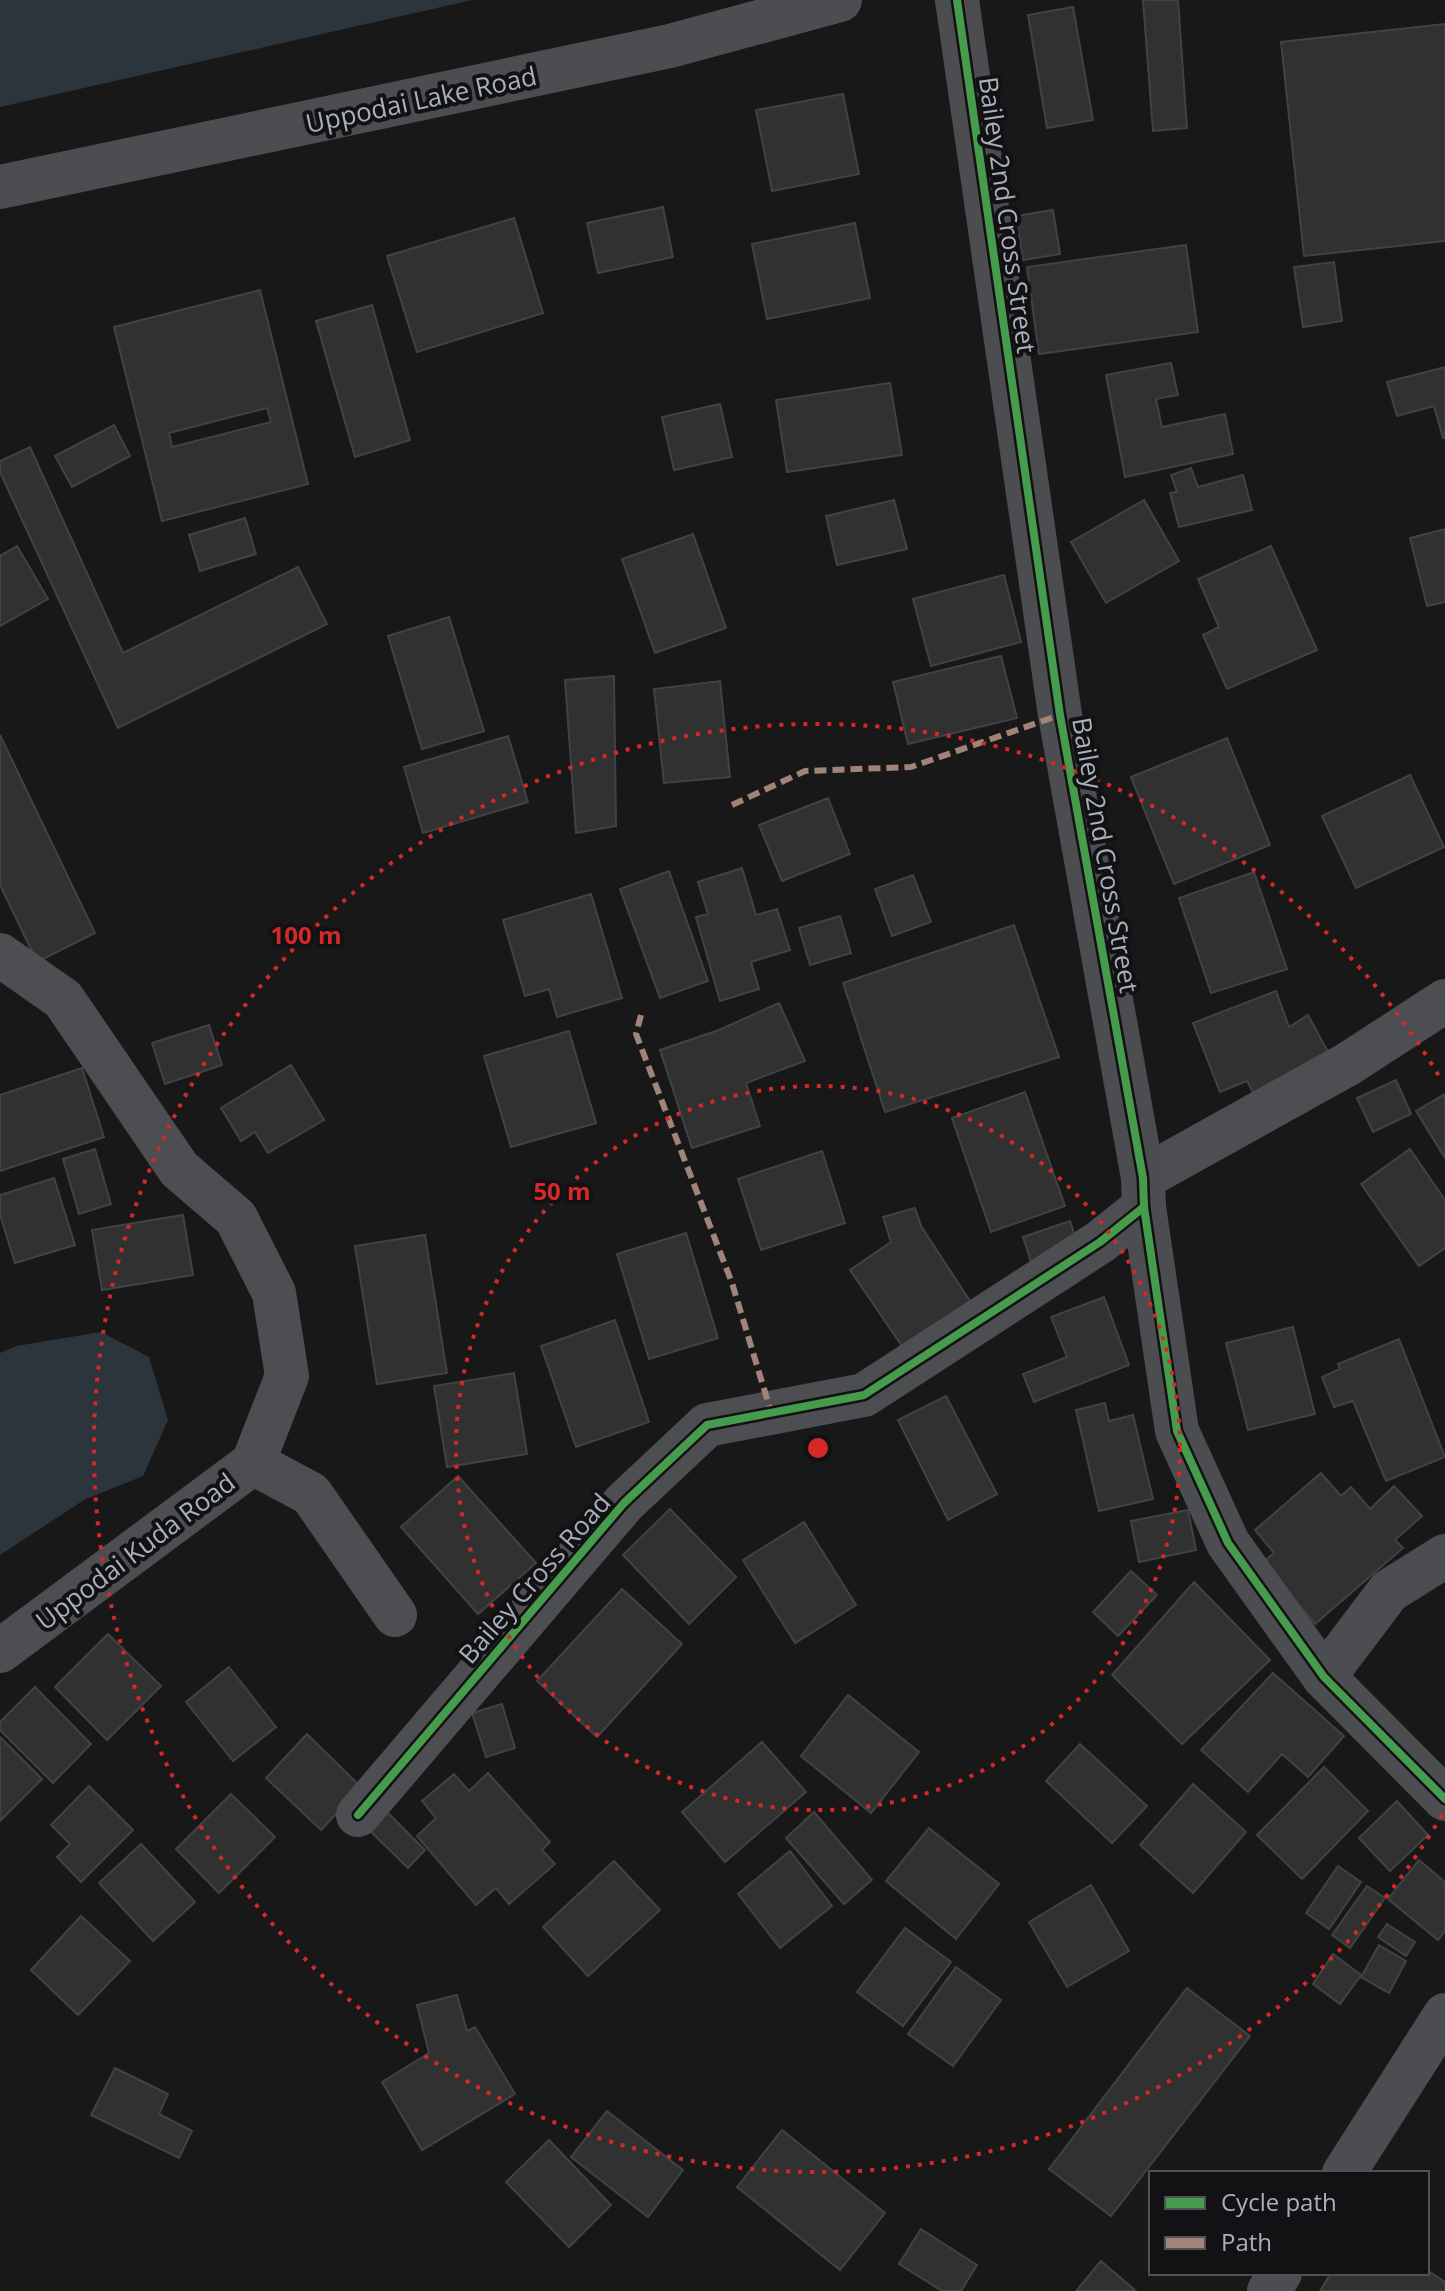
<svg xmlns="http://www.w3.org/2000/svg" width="1445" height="2291" font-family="'Open Sans',sans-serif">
  <rect width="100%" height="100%" fill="#181818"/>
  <!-- water -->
  <g fill="#2b353b">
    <polygon points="0,0 472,0 0,107"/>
    <polygon points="101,1332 149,1357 168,1420 143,1476 84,1500 0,1555 0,1353 16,1346"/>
  </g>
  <!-- building -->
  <g fill="#313132" stroke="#414244" stroke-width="2" fill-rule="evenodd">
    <polygon points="1143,0 1178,0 1187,128 1153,131"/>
    <polygon points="1073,7 1093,120 1047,128 1028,15"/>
    <polygon points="1445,24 1445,241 1304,256 1281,42"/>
    <polygon points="843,94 859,174 772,191 756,110"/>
    <polygon points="663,207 673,257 598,273 587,223"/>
    <polygon points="1053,210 1060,254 1023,260 1016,216"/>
    <polygon points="514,218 543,313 417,352 387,256"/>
    <polygon points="855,223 870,298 767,319 752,244"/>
    <polygon points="1186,245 1198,332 1039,354 1027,267"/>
    <polygon points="1334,262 1342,321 1303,327 1294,267"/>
    <path d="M260 290 308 484 162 521 114 327ZM267 408 271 422 172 447 169 433Z"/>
    <polygon points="372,305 410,440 355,457 316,321"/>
    <polygon points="1171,363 1178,395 1156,399 1162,427 1225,414 1233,454 1125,477 1106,375"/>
    <polygon points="1445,367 1445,438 1443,438 1434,406 1397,416 1387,382"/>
    <polygon points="890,383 902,455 787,472 776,400"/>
    <polygon points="720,404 732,457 674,470 662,417"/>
    <polygon points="114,425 130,456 72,487 55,456"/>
    <polygon points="30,447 123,653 298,567 327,624 118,728 0,472 0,461"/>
    <polygon points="1191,468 1198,487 1243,475 1252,510 1179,527 1170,493 1177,492 1171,475"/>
    <polygon points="894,500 907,549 837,565 826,516"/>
    <polygon points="1144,500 1179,561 1106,603 1071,542"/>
    <polygon points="245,518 256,554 200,571 189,535"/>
    <polygon points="1445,529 1445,602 1427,606 1410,538"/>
    <polygon points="693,534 726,628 655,653 622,559"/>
    <polygon points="17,546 48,599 0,626 0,556"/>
    <polygon points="1271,546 1317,650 1227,689 1203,635 1219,627 1198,579"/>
    <polygon points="1004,575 1021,642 931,666 913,599"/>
    <polygon points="449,617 484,731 422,749 388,636"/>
    <polygon points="1001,656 1017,718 908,744 893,682"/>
    <polygon points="614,676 616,826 576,833 565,680"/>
    <polygon points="720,681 730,777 664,783 654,689"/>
    <polygon points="0,735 95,933 37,962 0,885"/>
    <polygon points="508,736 528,802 423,833 404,767"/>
    <polygon points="1227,738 1270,845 1174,884 1131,777"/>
    <polygon points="1410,775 1444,847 1356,888 1322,816"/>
    <polygon points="828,798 850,854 782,881 759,825"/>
    <polygon points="742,868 756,915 777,909 790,950 751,962 759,989 720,1001 696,917 708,914 698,882"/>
    <polygon points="669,871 708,981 660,998 620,889"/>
    <polygon points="1254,872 1287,969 1211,993 1179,898"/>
    <polygon points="913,875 931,922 892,936 875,889"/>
    <polygon points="591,894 622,998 557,1017 549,989 525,996 503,920"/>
    <polygon points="840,916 851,953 810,965 799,928"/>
    <polygon points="1014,925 1059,1057 885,1112 843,983"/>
    <polygon points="1276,991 1289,1027 1308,1015 1333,1061 1258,1102 1247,1081 1220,1092 1193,1023"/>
    <polygon points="779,1003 805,1061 746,1083 760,1126 692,1148 660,1050 719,1030"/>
    <polygon points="209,1025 222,1065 165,1084 152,1043"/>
    <polygon points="569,1031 596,1123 511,1147 484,1056"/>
    <polygon points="291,1065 324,1120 268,1153 255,1132 241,1141 221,1108"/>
    <polygon points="82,1068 104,1137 0,1171 0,1095"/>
    <polygon points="1396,1080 1411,1114 1373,1132 1357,1098"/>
    <polygon points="1025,1092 1065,1206 991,1232 952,1118"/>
    <polygon points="1445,1094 1445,1158 1416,1111"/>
    <polygon points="95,1149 111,1204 79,1214 63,1159"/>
    <polygon points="1410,1149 1445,1200 1445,1248 1419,1266 1361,1184"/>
    <polygon points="822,1151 845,1223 761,1250 738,1179"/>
    <polygon points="54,1178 75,1245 15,1263 0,1215 0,1195"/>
    <polygon points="915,1208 921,1226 970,1301 902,1346 850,1270 891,1242 883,1217"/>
    <polygon points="183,1215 193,1275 102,1290 92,1230"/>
    <polygon points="1070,1221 1079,1249 1032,1265 1023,1237"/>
    <polygon points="686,1233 718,1338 649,1359 617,1254"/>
    <polygon points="425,1235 447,1373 377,1384 355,1246"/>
    <polygon points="1104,1297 1129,1365 1034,1402 1023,1374 1067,1357 1051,1317"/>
    <polygon points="615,1320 649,1422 576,1447 541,1346"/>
    <polygon points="1293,1327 1315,1414 1248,1430 1226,1343"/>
    <polygon points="1399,1339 1445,1457 1386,1481 1353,1401 1334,1407 1322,1377 1340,1369 1338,1364"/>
    <polygon points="514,1373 527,1454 447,1467 434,1386"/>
    <polygon points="946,1396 997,1494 948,1520 898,1420"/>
    <polygon points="1105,1403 1109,1421 1133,1415 1153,1499 1099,1511 1076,1410"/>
    <polygon points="1321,1473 1341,1496 1351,1487 1370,1509 1394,1486 1422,1516 1395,1540 1403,1548 1315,1624 1263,1562 1274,1553 1255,1530"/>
    <polygon points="458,1476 536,1563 478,1614 401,1527"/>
    <polygon points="670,1509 736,1577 689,1624 623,1555"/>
    <polygon points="1188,1510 1196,1550 1139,1562 1131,1521"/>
    <polygon points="804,1522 856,1605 795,1643 743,1560"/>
    <polygon points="1131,1571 1157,1595 1118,1636 1093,1612"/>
    <polygon points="1194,1582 1270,1660 1182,1744 1112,1675"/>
    <polygon points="622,1589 682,1644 597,1737 537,1681"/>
    <polygon points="108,1634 161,1686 107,1740 55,1687"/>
    <polygon points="229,1667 276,1727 233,1761 186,1702"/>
    <polygon points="1273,1673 1344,1736 1308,1777 1282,1754 1248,1792 1201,1750"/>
    <polygon points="35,1687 91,1744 53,1783 0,1730 0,1722"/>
    <polygon points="848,1695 919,1752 871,1813 801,1756"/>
    <polygon points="502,1704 515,1748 486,1757 472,1713"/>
    <polygon points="307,1734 361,1787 321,1830 266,1778"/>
    <polygon points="0,1737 42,1779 0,1821"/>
    <polygon points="762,1742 806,1792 725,1862 682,1812"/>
    <polygon points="1080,1744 1147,1806 1112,1843 1046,1781"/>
    <polygon points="1324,1767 1368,1811 1302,1879 1257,1835"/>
    <polygon points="488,1773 550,1842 542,1850 555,1864 509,1904 496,1888 476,1905 417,1836 436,1818 422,1801 454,1774 469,1791"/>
    <polygon points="1193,1784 1246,1832 1193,1893 1140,1845"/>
    <polygon points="89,1786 133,1830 81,1882 57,1857 70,1844 51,1825"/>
    <polygon points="231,1794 275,1837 219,1893 176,1849"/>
    <polygon points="1397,1801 1428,1835 1390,1871 1359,1838"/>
    <polygon points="385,1810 425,1850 408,1868 367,1828"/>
    <polygon points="814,1812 872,1880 844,1904 786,1838"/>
    <polygon points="929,1828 999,1884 956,1939 886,1881"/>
    <polygon points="141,1844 195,1902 153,1941 99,1883"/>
    <polygon points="790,1851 832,1906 780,1948 738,1894"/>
    <polygon points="1419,1860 1445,1882 1445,1931 1438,1940 1388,1899"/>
    <polygon points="614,1861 660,1910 588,1976 543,1927"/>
    <polygon points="1338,1866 1361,1882 1329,1929 1306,1913"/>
    <polygon points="1091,1885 1129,1951 1067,1987 1029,1922"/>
    <polygon points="1367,1886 1385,1898 1350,1948 1332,1935"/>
    <polygon points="81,1916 130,1961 78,2015 31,1970"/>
    <polygon points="1387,1924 1415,1942 1406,1956 1378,1937"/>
    <polygon points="905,1928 951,1962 903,2026 857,1992"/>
    <polygon points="1379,1945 1406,1961 1389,1993 1361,1977"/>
    <polygon points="1333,1954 1361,1975 1340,2004 1313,1984"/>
    <polygon points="956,1967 1001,2000 953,2066 908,2034"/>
    <polygon points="1187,1988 1250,2036 1111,2216 1049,2169"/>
    <polygon points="457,1995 467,2031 475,2027 515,2094 422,2150 382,2082 429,2053 417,2005"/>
    <polygon points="115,2068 168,2094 159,2114 192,2131 179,2158 91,2115"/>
    <polygon points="607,2111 683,2170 648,2217 571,2157"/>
    <polygon points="782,2130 885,2213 840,2270 737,2187"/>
    <polygon points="549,2140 611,2205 569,2247 506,2182"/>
    <polygon points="921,2229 977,2265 961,2291 942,2291 899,2264"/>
    <polygon points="1101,2261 1136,2291 1076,2291"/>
    <polygon points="1427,2270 1445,2282 1445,2291 1320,2291 1331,2273 1427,2273"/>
  </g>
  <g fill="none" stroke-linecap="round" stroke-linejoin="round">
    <!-- street -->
    <g stroke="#4c4e51" stroke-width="44">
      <polyline points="0,955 63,999 179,1169 236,1218 274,1293 287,1376 253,1463"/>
      <polyline points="1143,1178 1348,1064 1445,1001"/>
      <polyline points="0,1651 253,1463 311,1494 395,1615"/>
      <polyline points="358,1815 624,1503 707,1425 864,1395 1100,1242 1144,1207"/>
    </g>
    <!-- secondary -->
    <g stroke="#4b4d50" stroke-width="44">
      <polyline points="957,0 1060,715 1143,1178 1144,1207 1177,1431 1228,1543 1324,1677 1445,1799"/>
      <polyline points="0,187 670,46 840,0"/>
      <polyline points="1324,1677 1389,1591 1445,1556"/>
      <polyline points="1344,2173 1445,2015"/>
      <polyline points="1269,2291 1280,2273"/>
    </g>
    <!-- quiet -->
    <g stroke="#a18479" stroke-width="6" stroke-dasharray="12 6" stroke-linecap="butt">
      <polyline points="732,805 805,771 911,767 1060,715"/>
      <polyline points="641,1015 636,1034 732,1283 771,1412"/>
    </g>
    <defs>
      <g id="cycleway">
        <polyline points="957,0 1060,715 1143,1178 1144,1207 1177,1431 1228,1543 1324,1677 1445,1799"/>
        <polyline points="358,1815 624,1503 707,1425 864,1395 1100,1242 1144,1207"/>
      </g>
    </defs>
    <!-- cycleway casing -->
    <use href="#cycleway" stroke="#121214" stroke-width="13"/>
    <!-- cycleway -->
    <use href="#cycleway" stroke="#469c4c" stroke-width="8"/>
  </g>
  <!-- distance rings -->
  <g fill="none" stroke="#d62828" stroke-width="4" stroke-dasharray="4 8">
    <circle cx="818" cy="1448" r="362"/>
    <path d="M1442 1815A724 724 0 1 1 1442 1081"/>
  </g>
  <g text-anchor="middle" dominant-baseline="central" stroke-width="8" stroke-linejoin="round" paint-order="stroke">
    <!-- street labels -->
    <g font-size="26" fill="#a9b0ba" stroke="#121214">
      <text transform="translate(421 99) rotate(-12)">Uppodai Lake Road</text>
      <text transform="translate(1008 215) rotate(82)">Bailey 2nd Cross Street</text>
      <text transform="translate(1106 855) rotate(80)">Bailey 2nd Cross Street</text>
      <text transform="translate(135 1551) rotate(-37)">Uppodai Kuda Road</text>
      <text transform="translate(534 1578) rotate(-49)">Bailey Cross Road</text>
    </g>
  </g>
  <circle cx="818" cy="1448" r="12" fill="#d62828" stroke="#121214" stroke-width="4"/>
  <g font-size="24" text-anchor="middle" font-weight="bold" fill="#d62828" stroke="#121214" stroke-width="8" stroke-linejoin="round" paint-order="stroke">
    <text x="306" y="944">100 m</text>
    <text x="562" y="1200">50 m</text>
  </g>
  <!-- legend -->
  <rect x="1149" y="2171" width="280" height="104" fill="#121214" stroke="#4e5156" stroke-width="2"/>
  <rect x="1165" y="2197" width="40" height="12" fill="#469c4c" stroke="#4e5156" stroke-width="2"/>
  <text x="1221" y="2211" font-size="24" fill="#a9b0ba">Cycle path</text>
  <rect x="1165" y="2237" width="40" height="12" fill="#a18479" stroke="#4e5156" stroke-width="2"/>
  <text x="1221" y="2251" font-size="24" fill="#a9b0ba">Path</text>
</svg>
